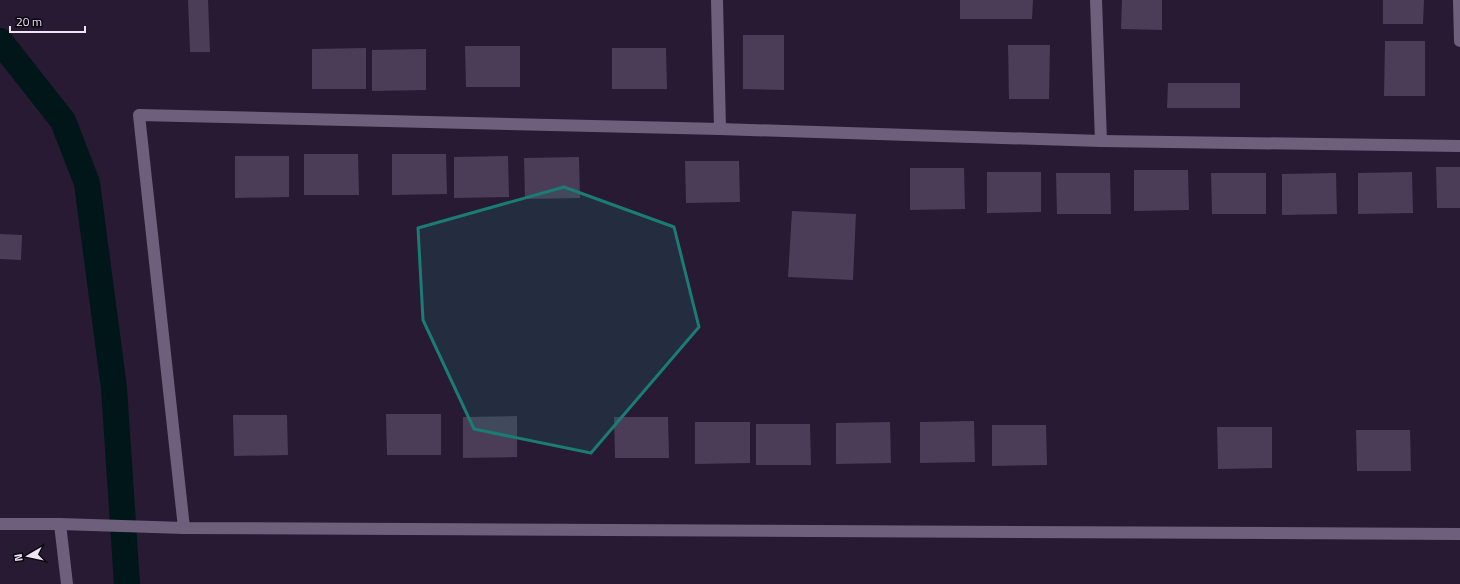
<svg xmlns="http://www.w3.org/2000/svg" width="1460" height="584" font-family="'Titillium Web',sans-serif">
  <rect width="100%" height="100%" fill="#271a32"/>
  <g fill="none" stroke-linecap="round" stroke-linejoin="round">
    <!-- canal -->
    <polyline stroke="#001618" stroke-width="26" points="0,41 63,121 87,183 114,388 127,584"/>
  </g>
  <!-- building -->
  <g fill="#4b3c58">
    <polygon points="188,0 208,0 210,52 190,52"/>
    <polygon points="960,0 1033,0 1032,19 960,19"/>
    <polygon points="1122,0 1162,0 1162,30 1121,29"/>
    <polygon points="1383,0 1424,0 1423,24 1383,24"/>
    <polygon points="743,35 784,35 784,90 743,89"/>
    <polygon points="1385,41 1425,41 1425,96 1384,96"/>
    <polygon points="1008,45 1050,45 1049,99 1009,99"/>
    <polygon points="465,46 520,46 520,87 466,87"/>
    <polygon points="366,48 366,89 312,89 312,49"/>
    <polygon points="612,48 666,48 667,89 612,89"/>
    <polygon points="426,49 426,90 372,91 372,50"/>
    <polygon points="1168,83 1240,83 1240,108 1167,108"/>
    <polygon points="304,154 358,154 359,195 304,195"/>
    <polygon points="392,154 446,154 447,194 392,195"/>
    <polygon points="235,156 289,156 289,197 235,198"/>
    <polygon points="508,156 509,197 454,198 454,157"/>
    <polygon points="579,157 580,198 525,199 524,158"/>
    <polygon points="685,161 739,161 740,202 686,203"/>
    <polygon points="1436,167 1460,167 1460,208 1437,208"/>
    <polygon points="910,168 964,168 965,209 910,210"/>
    <polygon points="1134,170 1188,170 1189,210 1134,211"/>
    <polygon points="987,172 1041,172 1041,212 987,213"/>
    <polygon points="1412,172 1413,213 1358,214 1358,173"/>
    <polygon points="1056,173 1110,173 1111,214 1057,214"/>
    <polygon points="1211,173 1266,173 1266,214 1212,214"/>
    <polygon points="1336,173 1337,214 1282,215 1282,174"/>
    <polygon points="792,211 856,214 853,280 788,277"/>
    <polygon points="0,234 22,235 21,260 0,259"/>
    <polygon points="386,414 441,414 441,455 387,455"/>
    <polygon points="233,415 287,415 288,455 234,456"/>
    <polygon points="517,416 517,457 463,458 463,417"/>
    <polygon points="614,417 668,417 669,458 615,458"/>
    <polygon points="974,421 975,462 920,463 920,422"/>
    <polygon points="695,422 750,422 750,463 695,464"/>
    <polygon points="890,422 891,463 836,464 836,423"/>
    <polygon points="756,424 810,424 811,465 756,465"/>
    <polygon points="992,425 1046,425 1047,465 992,466"/>
    <polygon points="1217,427 1272,427 1272,468 1218,469"/>
    <polygon points="1356,430 1410,430 1411,471 1357,471"/>
  </g>
  <g fill="none" stroke-linecap="round" stroke-linejoin="round">
    <!-- minor -->
    <g stroke="#6e607d" stroke-width="12">
      <polyline points="717,0 720,129"/>
      <polyline points="1096,0 1101,141"/>
      <polyline points="1459,0 1460,41"/>
      <polyline points="0,524 60,524 184,528 1460,534"/>
      <polyline points="60,524 67,584"/>
      <polyline points="184,528 139,115 720,129 1101,141 1460,146"/>
    </g>
  </g>
  <!-- marked area -->
  <path fill="#1a7c75" fill-opacity="0.2" stroke="#1a7c75" stroke-width="3" stroke-linejoin="round" d="M564 187 674 227 699 327 591 453 474 429 423 320 418 228Z"/>
  <!-- north arrow -->
  <g transform="translate(28 556) rotate(261)" stroke="#0d0712" stroke-width="3" paint-order="stroke">
  <path d="M0-3L7 15L0 10L-7 15Z" fill="#ede5f6"/>
  <text y="-6" font-size="11" font-weight="bold" text-anchor="middle" fill="#ede5f6">N</text>
  </g>
  <!-- scale -->
  <path d="M10 26v6h75v-6" fill="none" stroke="#ede5f6" stroke-width="2"/>
  <text x="16" y="26" font-size="12" fill="#ede5f6" stroke="#0d0712" stroke-width="3" paint-order="stroke">20 m</text>
</svg>
